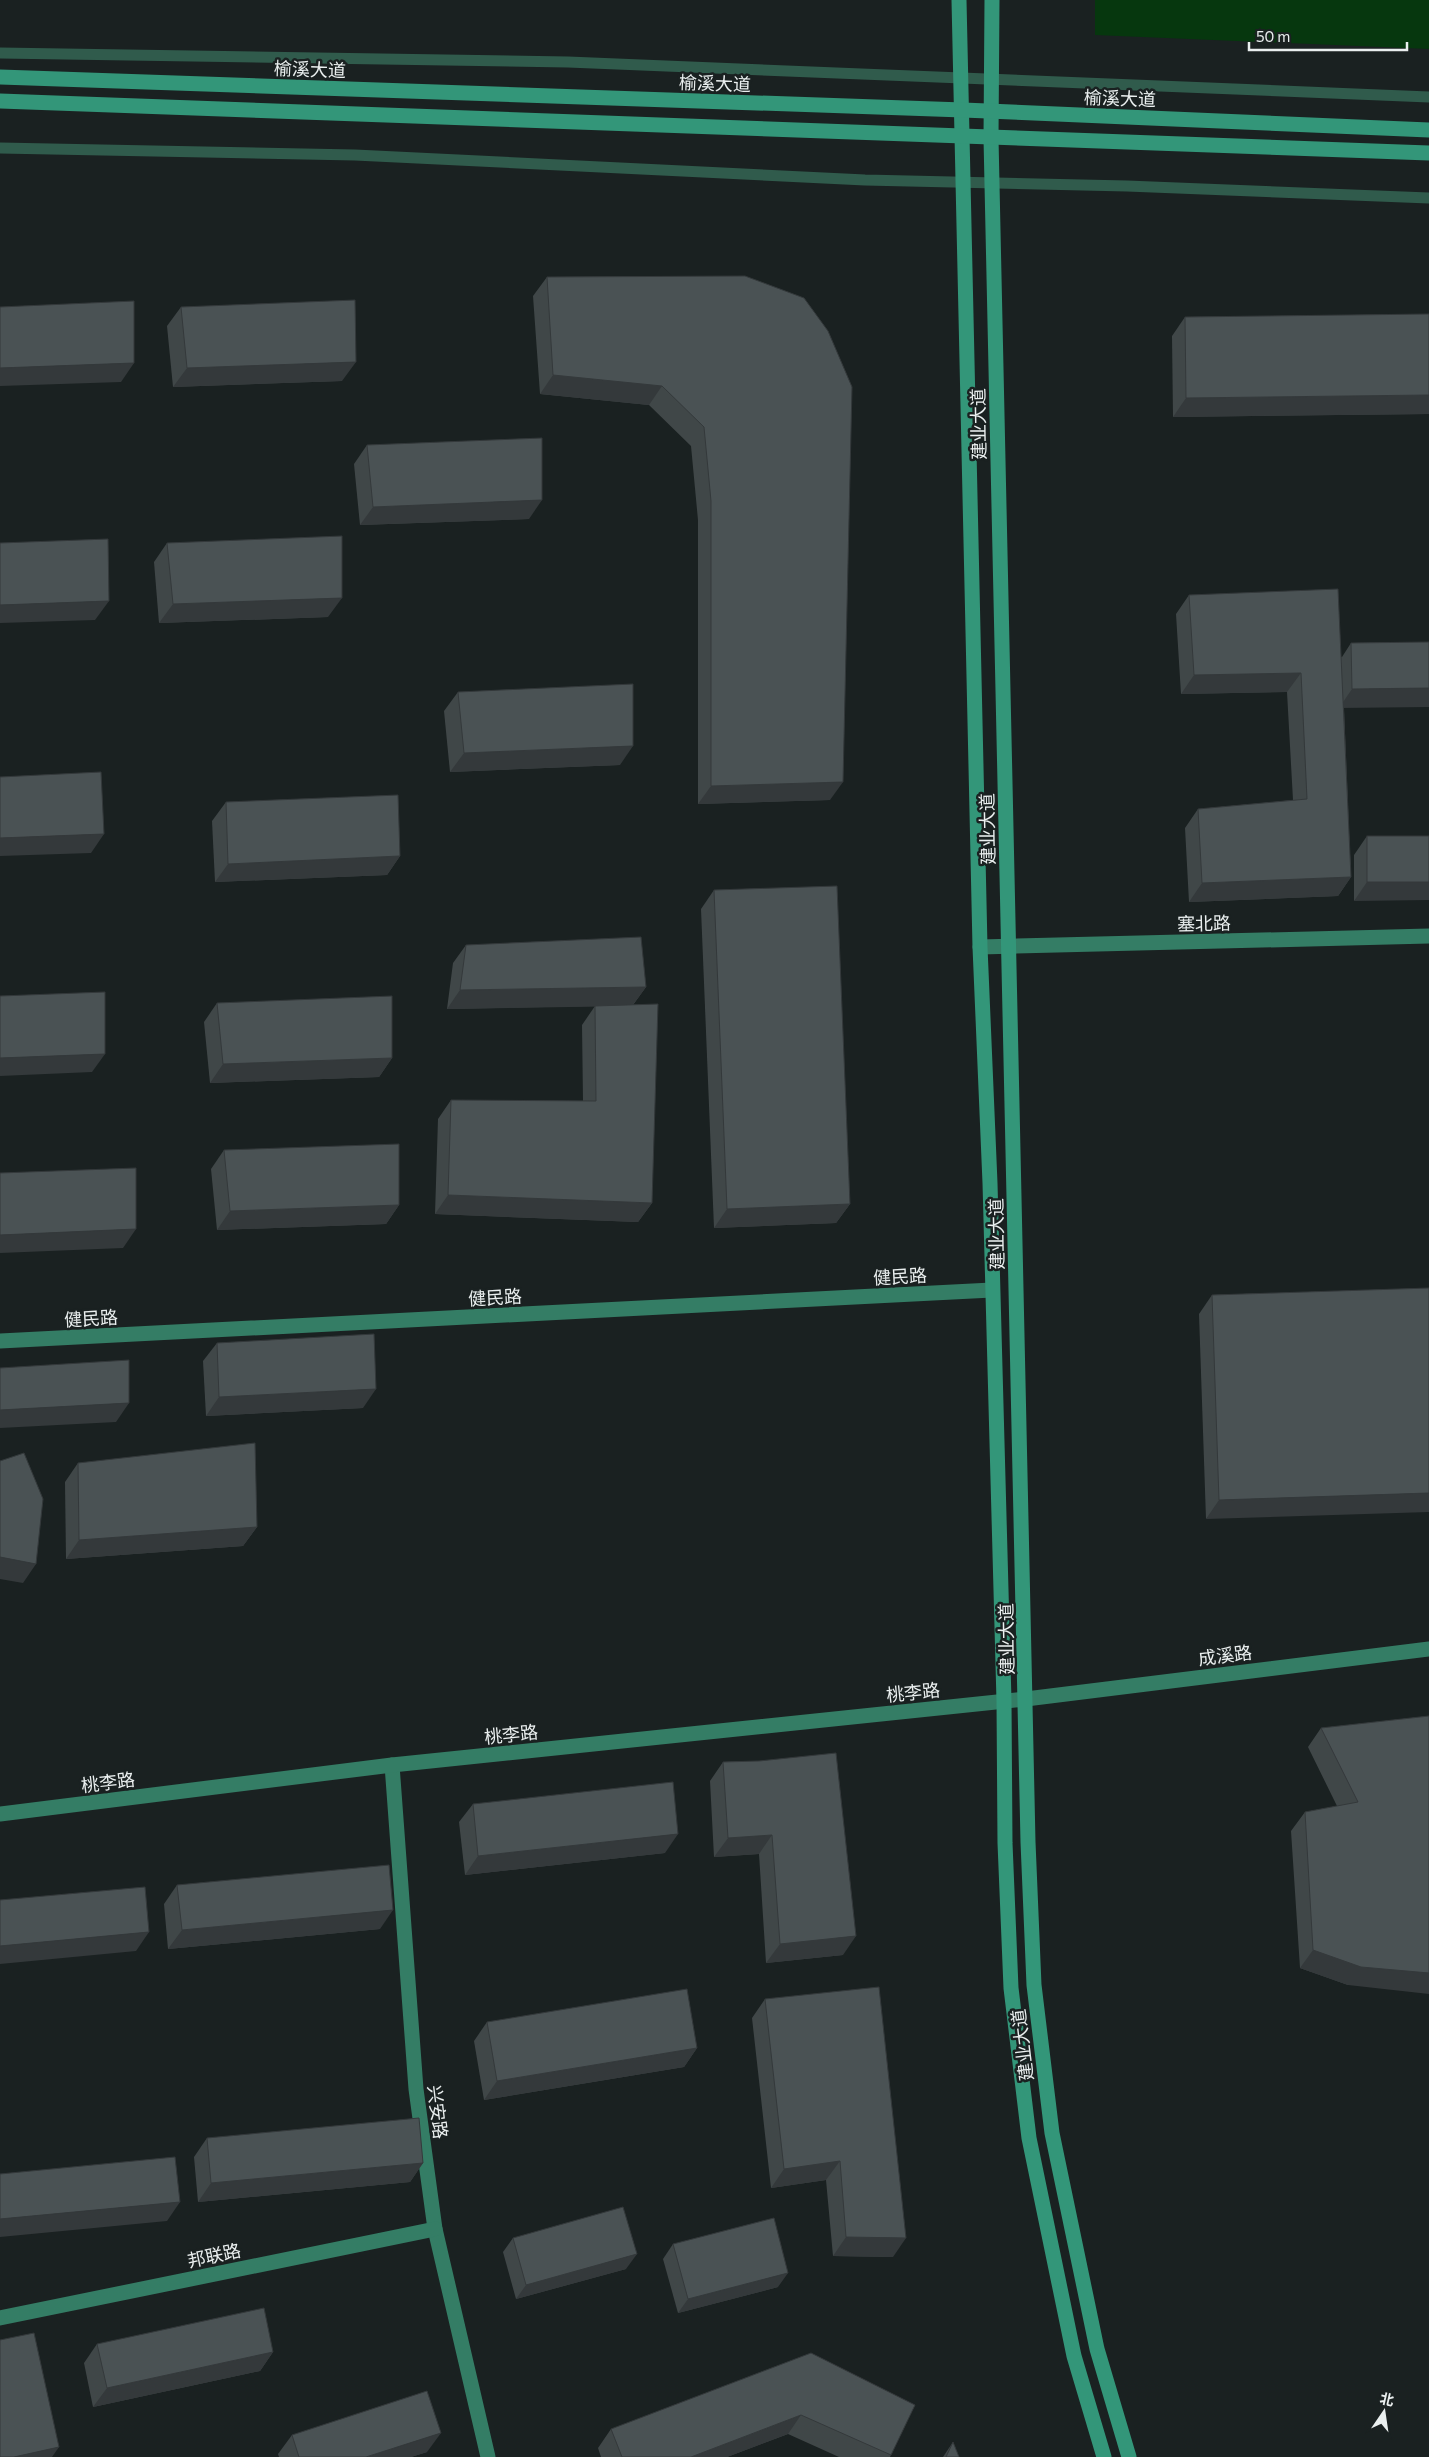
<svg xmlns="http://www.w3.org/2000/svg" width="1429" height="2457" font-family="Commissioner,'Noto Sans SC',sans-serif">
  <rect width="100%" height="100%" fill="#1a2121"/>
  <!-- green -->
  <polygon fill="#06370e" points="1095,0 1429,0 1429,49 1095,35"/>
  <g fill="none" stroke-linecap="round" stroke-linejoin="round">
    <!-- lane -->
    <g stroke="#305b4c" stroke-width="11">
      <polyline points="0,53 568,62 1429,97"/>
      <polyline points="0,148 355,155 865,180 1127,186 1429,198"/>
    </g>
    <!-- secondary -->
    <g stroke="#347d65" stroke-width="15">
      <polyline points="980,947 1429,936"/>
      <polyline points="0,1341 992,1290"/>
      <polyline points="392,1765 416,2089 435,2229 488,2457"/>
      <polyline points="0,1814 392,1765 1026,1699 1429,1649"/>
      <polyline points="0,2318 435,2229"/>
    </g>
    <!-- primary -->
    <g stroke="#339679" stroke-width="15">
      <polyline points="959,0 980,947 990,1183 1004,1701 1005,1843 1011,1988 1029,2138 1074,2356 1104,2457"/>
      <polyline points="992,0 991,138 1028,1842 1034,1985 1052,2133 1097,2349 1129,2457"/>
      <polyline points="0,77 963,110 1429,130"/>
      <polyline points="0,101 1429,153"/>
    </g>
  </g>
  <!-- wall -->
  <g fill="#404748">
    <polygon points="745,276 830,800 698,804 698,520 691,446 649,405 540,394 533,296 547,277"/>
    <polygon points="181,307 342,381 173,387 167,326"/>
    <polygon points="1429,314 1429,414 1173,417 1172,336 1185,317"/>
    <polygon points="367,445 529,519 360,525 354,464"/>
    <polygon points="167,543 328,617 159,623 154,562"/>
    <polygon points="1189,595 1342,657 1351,643 1429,642 1344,708 1351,877 1338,896 1189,902 1185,828 1198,809 1293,800 1287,692 1181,694 1176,614"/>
    <polygon points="458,692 620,765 450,772 444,711"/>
    <polygon points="226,802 400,856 387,875 215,882 212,821"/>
    <polygon points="1367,836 1429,836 1354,901 1354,855"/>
    <polygon points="714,890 850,1204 836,1223 714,1228 701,909"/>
    <polygon points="466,945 646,987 633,1005 652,1203 638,1222 435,1214 438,1119 451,1100 583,1101 582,1025 595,1006 447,1009 453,963"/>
    <polygon points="217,1003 392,1058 379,1077 210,1083 204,1022"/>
    <polygon points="224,1150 399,1205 386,1224 217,1230 211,1169"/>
    <polygon points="1429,1288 1206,1519 1199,1314 1212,1295"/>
    <polygon points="217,1343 363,1408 206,1416 203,1361"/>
    <polygon points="78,1463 257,1527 243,1546 66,1559 65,1482"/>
    <polygon points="1429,1716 1348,1985 1300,1968 1291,1831 1305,1812 1337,1806 1308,1747 1321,1728"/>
    <polygon points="759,1761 843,1955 766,1963 759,1854 714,1857 710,1781 723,1762"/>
    <polygon points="473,1804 665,1853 465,1875 459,1822"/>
    <polygon points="177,1885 380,1929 168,1949 164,1904"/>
    <polygon points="765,1999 893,2257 833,2256 826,2180 771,2188 752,2018"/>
    <polygon points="487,2022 697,2048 684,2067 484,2100 474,2041"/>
    <polygon points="207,2138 423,2163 410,2182 198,2202 194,2157"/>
    <polygon points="513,2238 626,2269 516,2299 503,2252"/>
    <polygon points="673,2244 778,2287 678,2313 663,2259"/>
    <polygon points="97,2344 273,2352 260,2371 93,2407 84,2363"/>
    <polygon points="915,2405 890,2457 839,2457 788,2434 727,2457 601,2457 598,2448 611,2429"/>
    <polygon points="292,2435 427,2452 411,2457 279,2457 278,2454"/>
    <polygon points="953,2442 959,2457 943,2457"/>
  </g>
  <!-- shaded-wall -->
  <g fill="#34393b">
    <polygon points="356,362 342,381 173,387 187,368"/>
    <polygon points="134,363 121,382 0,386 0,368"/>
    <polygon points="553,375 662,386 649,405 540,394"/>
    <polygon points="1429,395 1429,414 1173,417 1186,398"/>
    <polygon points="542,500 529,519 360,525 373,507"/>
    <polygon points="342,598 328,617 159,623 173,604"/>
    <polygon points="109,601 95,620 0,623 0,605"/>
    <polygon points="1301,673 1287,692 1181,694 1194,675"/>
    <polygon points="1429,688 1429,707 1339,708 1352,689"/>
    <polygon points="633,746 620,765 450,772 464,753"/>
    <polygon points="843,782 830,800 698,804 711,786"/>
    <polygon points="104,834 91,853 0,856 0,838"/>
    <polygon points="400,856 387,875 215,882 228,864"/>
    <polygon points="1351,877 1338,896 1189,902 1202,883"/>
    <polygon points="1367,882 1429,882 1429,900 1354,901"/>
    <polygon points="646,987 632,1006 447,1009 460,990"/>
    <polygon points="105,1054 92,1072 0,1076 0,1058"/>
    <polygon points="392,1058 379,1077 210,1083 223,1064"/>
    <polygon points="448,1195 652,1203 638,1222 435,1214"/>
    <polygon points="850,1204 836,1223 714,1228 727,1209"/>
    <polygon points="399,1205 386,1224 217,1230 230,1211"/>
    <polygon points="136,1229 123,1248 0,1253 0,1235"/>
    <polygon points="376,1389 363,1408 206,1416 219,1397"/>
    <polygon points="129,1403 116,1422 0,1428 0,1410"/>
    <polygon points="1429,1493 1429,1512 1206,1519 1219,1500"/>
    <polygon points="257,1527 243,1546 66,1559 79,1540"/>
    <polygon points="0,1557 36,1564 23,1583 0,1579"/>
    <polygon points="678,1834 665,1853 465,1875 478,1856"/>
    <polygon points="772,1835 759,1854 714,1857 728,1838"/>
    <polygon points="393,1910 380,1929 168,1949 182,1930"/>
    <polygon points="149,1932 136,1951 0,1964 0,1946"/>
    <polygon points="856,1936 843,1955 766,1963 780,1944"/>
    <polygon points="1313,1950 1429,1973 1429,1994 1348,1985 1300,1968"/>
    <polygon points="697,2048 684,2067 484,2100 497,2081"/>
    <polygon points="840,2161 826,2180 771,2188 784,2169"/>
    <polygon points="423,2163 410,2182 198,2202 211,2183"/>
    <polygon points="180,2202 167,2221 0,2237 0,2219"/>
    <polygon points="846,2237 906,2238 893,2257 833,2256"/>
    <polygon points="637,2254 626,2269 516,2299 526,2285"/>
    <polygon points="788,2273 778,2287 678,2313 688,2299"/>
    <polygon points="273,2352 260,2371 93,2407 107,2388"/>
    <polygon points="801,2415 788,2434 727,2457 691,2457"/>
    <polygon points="441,2433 427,2452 411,2457 366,2457"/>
    <polygon points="59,2447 52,2457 14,2457"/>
  </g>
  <!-- building -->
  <g fill="#4a5254" stroke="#34393b">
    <polygon points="745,276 804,298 828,331 852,387 843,782 711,786 711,501 704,427 662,386 553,375 547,277"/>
    <polygon points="355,300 356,362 187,368 181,307"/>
    <polygon points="134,301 134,363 0,368 0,307"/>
    <polygon points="1429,314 1429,395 1186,398 1185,317"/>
    <polygon points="542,438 542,500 373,507 367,445"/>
    <polygon points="342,536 342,598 173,604 167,543"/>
    <polygon points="108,539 109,601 0,605 0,543"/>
    <polygon points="1338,589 1351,877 1202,883 1198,809 1307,799 1301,673 1194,675 1189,595"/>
    <polygon points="1429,642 1429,688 1352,689 1351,643"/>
    <polygon points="633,684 633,746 464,753 458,692"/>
    <polygon points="101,772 104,834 0,838 0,777"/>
    <polygon points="398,795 400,856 228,864 226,802"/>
    <rect x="1367" y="836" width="62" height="46"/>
    <polygon points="837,886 850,1204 727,1209 714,890"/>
    <polygon points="641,937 646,987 460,990 466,945"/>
    <polygon points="105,992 105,1054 0,1058 0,996"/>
    <polygon points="392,996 392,1058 223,1064 217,1003"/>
    <polygon points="658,1004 652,1203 448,1195 451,1100 596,1101 595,1006"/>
    <polygon points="399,1144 399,1205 230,1211 224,1150"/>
    <polygon points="136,1168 136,1229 0,1235 0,1173"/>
    <polygon points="1429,1288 1429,1493 1219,1500 1212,1295"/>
    <polygon points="374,1334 376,1389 219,1397 217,1343"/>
    <polygon points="129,1360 129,1403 0,1410 0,1368"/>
    <polygon points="255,1443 257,1527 79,1540 78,1463"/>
    <polygon points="24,1453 43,1499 36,1564 0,1557 0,1461"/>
    <polygon points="1429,1716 1429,1973 1361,1967 1313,1950 1305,1812 1358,1802 1321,1728"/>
    <polygon points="836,1753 856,1936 780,1944 772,1835 728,1838 723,1762 759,1761"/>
    <polygon points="673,1782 678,1834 478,1856 473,1804"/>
    <polygon points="389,1865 393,1910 182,1930 177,1885"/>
    <polygon points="145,1887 149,1932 0,1946 0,1900"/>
    <polygon points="879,1987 906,2238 846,2237 840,2161 784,2169 765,1999"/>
    <polygon points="687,1989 697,2048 497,2081 487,2022"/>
    <polygon points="419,2118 423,2163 211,2183 207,2138"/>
    <polygon points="175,2157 180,2202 0,2219 0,2174"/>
    <polygon points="623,2207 637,2254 526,2285 513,2238"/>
    <polygon points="774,2218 788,2273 688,2299 673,2244"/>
    <polygon points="264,2308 273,2352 107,2388 97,2344"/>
    <polygon points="34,2333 59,2447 14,2457 0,2457 0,2340"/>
    <polygon points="811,2353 915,2405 891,2455 801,2415 691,2457 622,2457 611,2429"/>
    <polygon points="427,2391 441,2433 366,2457 299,2457 292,2435"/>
    <polygon points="953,2442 959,2457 946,2457"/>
  </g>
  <g text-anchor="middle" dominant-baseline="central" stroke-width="5" stroke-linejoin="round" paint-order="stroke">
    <!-- street labels -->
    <g font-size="18" fill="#eaefef" stroke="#1a2121">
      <text transform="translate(310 69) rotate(2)">榆溪大道</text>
      <text transform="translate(715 83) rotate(2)">榆溪大道</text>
      <text transform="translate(1120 98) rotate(2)">榆溪大道</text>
      <text transform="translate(978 424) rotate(-91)">建业大道</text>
      <text transform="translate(987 829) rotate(-91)">建业大道</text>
      <text transform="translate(1204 923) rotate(-1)">塞北路</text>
      <text transform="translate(996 1234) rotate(-91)">建业大道</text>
      <text transform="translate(900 1276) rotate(-3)">健民路</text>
      <text transform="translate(495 1297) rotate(-3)">健民路</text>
      <text transform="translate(91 1318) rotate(-3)">健民路</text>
      <text transform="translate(1006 1639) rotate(-91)">建业大道</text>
      <text transform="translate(1225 1655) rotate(-7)">成溪路</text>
      <text transform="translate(913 1692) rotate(-6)">桃李路</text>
      <text transform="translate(511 1734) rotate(-6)">桃李路</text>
      <text transform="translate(108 1782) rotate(-7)">桃李路</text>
      <text transform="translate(1022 2045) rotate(-97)">建业大道</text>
      <text transform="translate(438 2112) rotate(83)">兴安路</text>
      <text transform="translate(214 2255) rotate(-12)">邦联路</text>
    </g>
  </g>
  <!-- north arrow -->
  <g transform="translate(1384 2412) rotate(13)" stroke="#1a2121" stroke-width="4" paint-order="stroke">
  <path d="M0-4L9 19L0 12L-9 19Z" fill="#eaefef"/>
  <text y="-8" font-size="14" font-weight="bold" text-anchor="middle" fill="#eaefef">北</text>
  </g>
  <!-- scale -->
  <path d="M1249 42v8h158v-8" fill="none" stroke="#eaefef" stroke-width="2.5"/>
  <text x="1256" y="42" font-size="15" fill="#eaefef" stroke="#1a2121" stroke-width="4" paint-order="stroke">50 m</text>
</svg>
